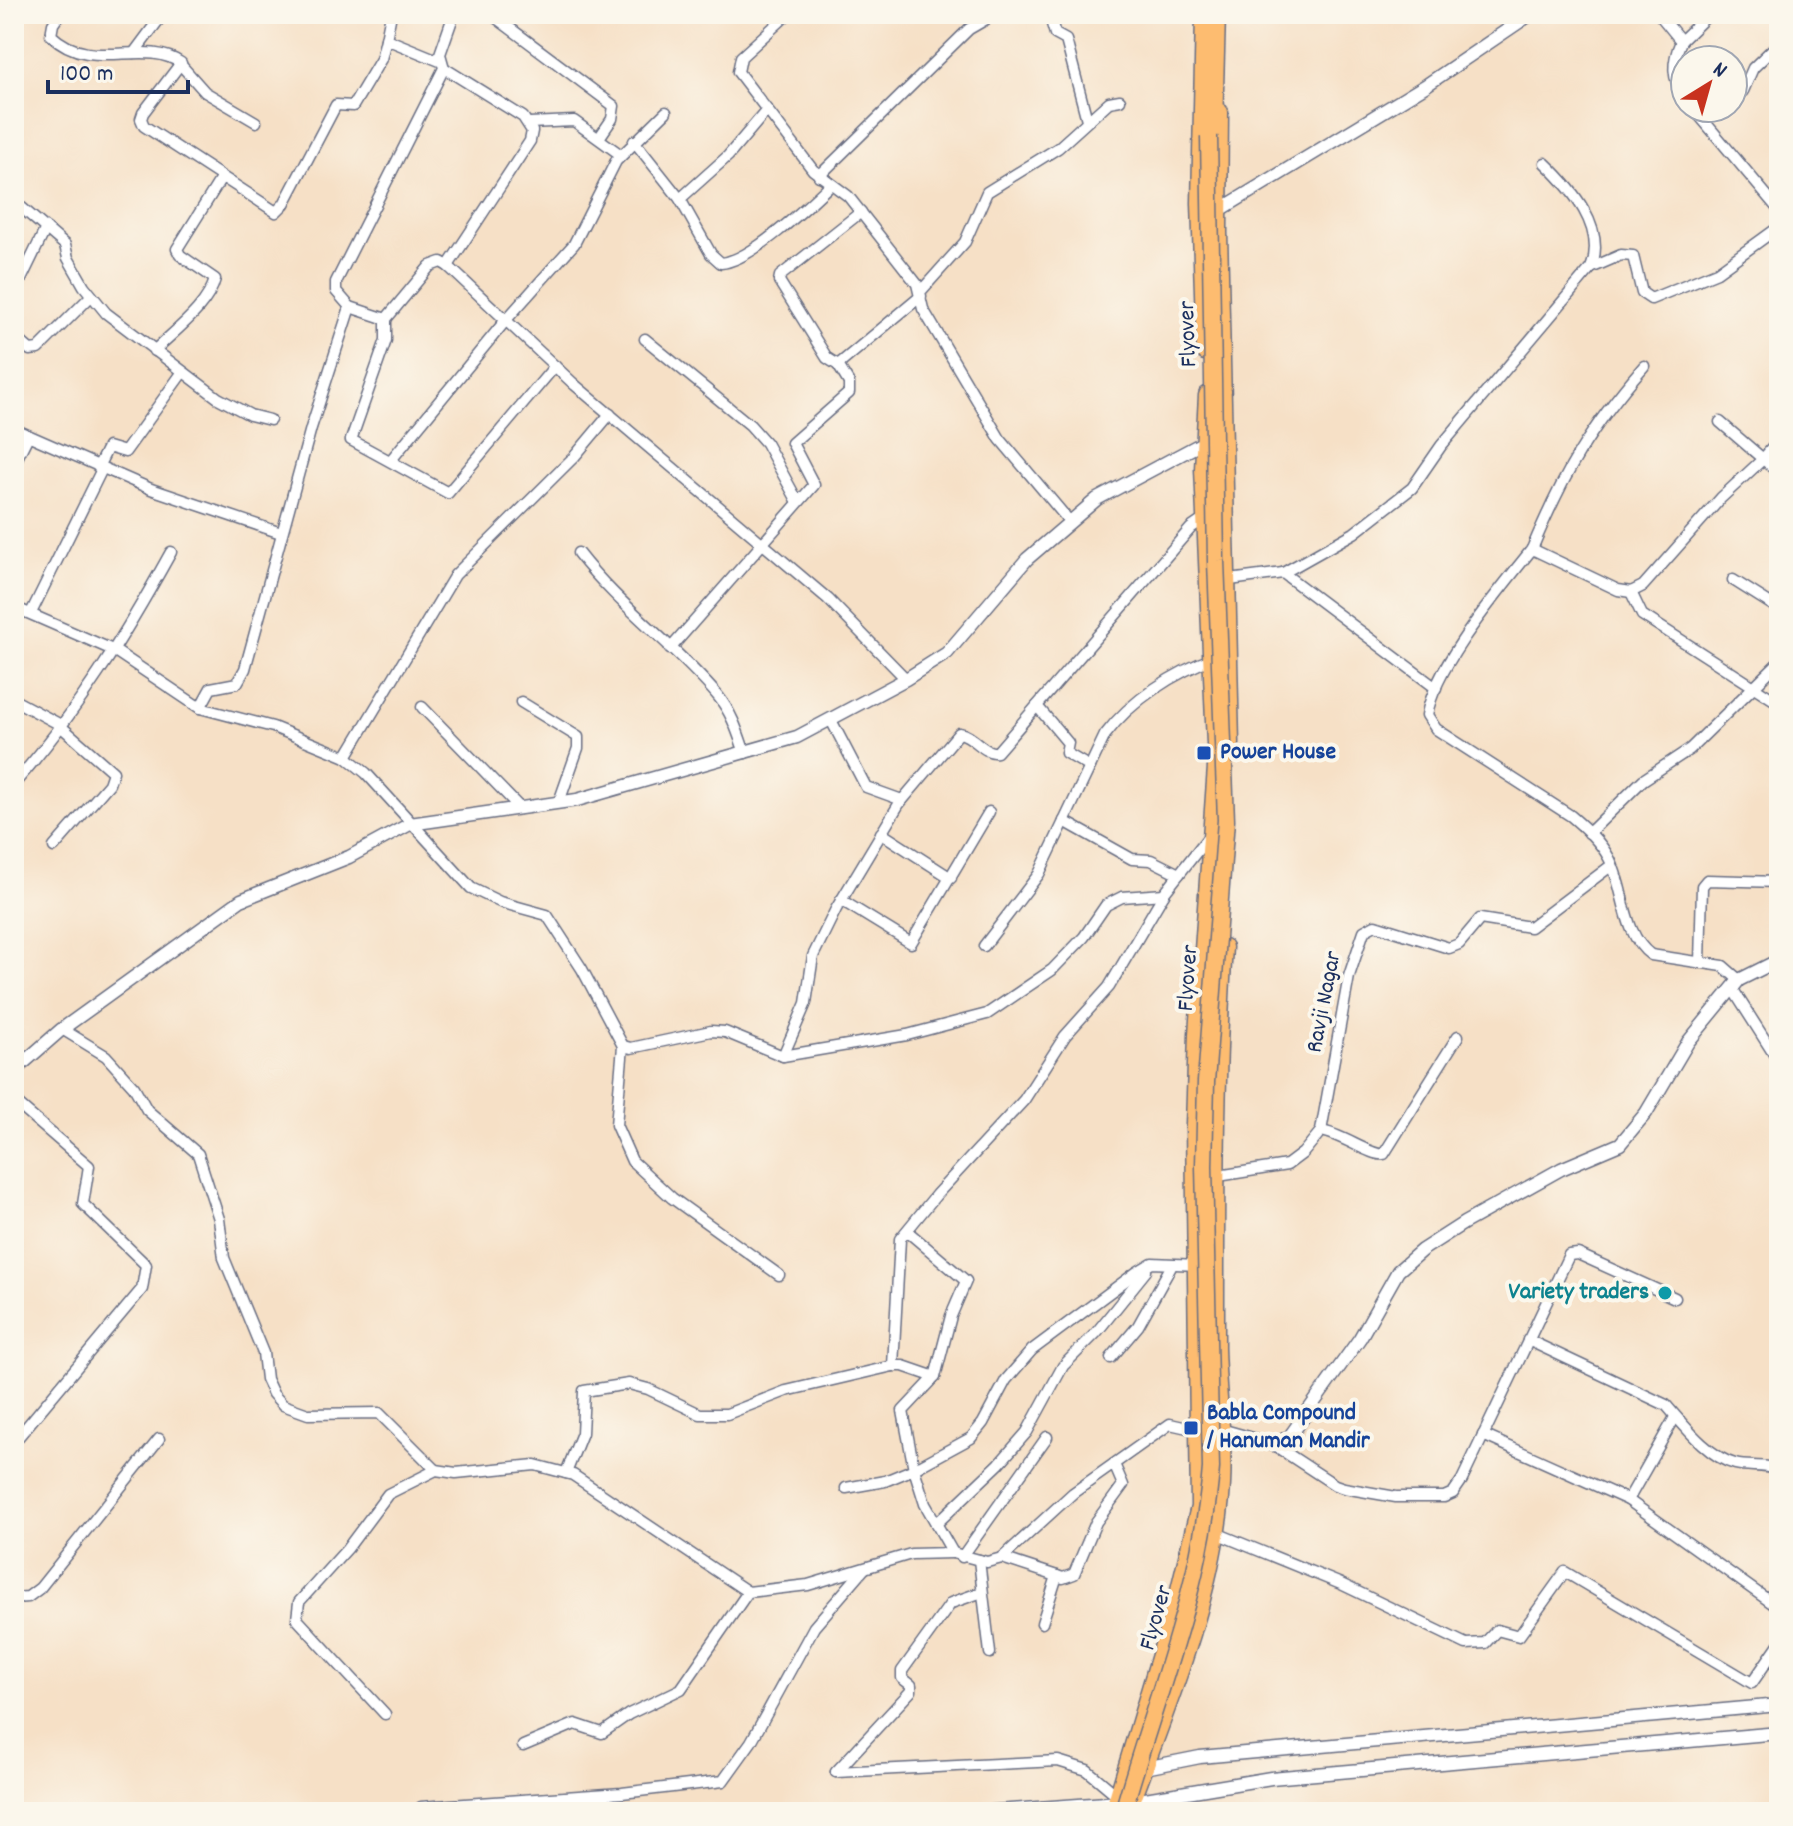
<svg xmlns="http://www.w3.org/2000/svg" width="1793" height="1826" font-family="Dekko,sans-serif">
  <rect width="100%" height="100%" fill="#fbf7ec"/>
  <filter id="ink" filterUnits="userSpaceOnUse"><feTurbulence type="fractalNoise" baseFrequency=".0125" numOctaves="2"/><feDisplacementMap in="SourceGraphic" scale="16" xChannelSelector="R" yChannelSelector="G"/><feConvolveMatrix kernelMatrix="1 2 1 2 8 2 1 2 1" color-interpolation-filters="sRGB"/></filter>
  <filter id="wash" filterUnits="userSpaceOnUse"><feTurbulence type="fractalNoise" baseFrequency=".006" numOctaves="4" result="noise"/><feDisplacementMap in="SourceGraphic" scale="32" xChannelSelector="R" yChannelSelector="G"/><feGaussianBlur stdDeviation="1.8" result="paint"/><feColorMatrix in="noise" values="0 0 0 0 0 0 0 0 0 0 0 0 0 0 0 0 0 1.4 0 .05"/><feComposite in="paint" operator="in"/></filter>
  <g filter="url(#wash)">
    <rect width="100%" height="100%" fill="#f6e0c6"/>
  </g>
  <g filter="url(#ink)">
    <g fill="none" stroke-linecap="round" stroke-linejoin="round">
      <defs>
        <g id="minor">
          <path d="M60 14 53 24 51 35C92 74 143 37 181 63L143 113 141 119 144 126 276 212 284 204 336 105 353 106 381 59 386 39"/>
          <polyline points="391,14 386,39 440,61"/>
          <polyline points="491,14 614,106 612,119 599,138"/>
          <polyline points="788,14 741,57 738,72 813,170 848,196 917,284 923,309 1000,439 1070,522"/>
          <polyline points="1049,14 1055,34 1066,40 1087,120"/>
          <polyline points="1659,14 1681,41 1709,14"/>
          <path d="M1681 41C1672 62 1671 78 1685 97"/>
          <polyline points="134,53 163,14"/>
          <polyline points="181,65 205,92 256,122"/>
          <polyline points="1743,91 1753,68 1779,43"/>
          <polyline points="1693,108 1779,210"/>
          <polyline points="529,123 574,121 621,155"/>
          <path d="M634 141 680 199 711 254 721 263C751 261 809 205 831 184"/>
          <polyline points="819,176 969,29 995,14"/>
          <polyline points="680,199 728,156 767,110"/>
          <polyline points="14,201 65,245 68,258 84,286 106,313 218,398 250,415 270,420"/>
          <polyline points="861,212 780,276 779,281 827,358 838,365 921,296"/>
          <polyline points="448,266 575,385 828,599 906,679"/>
          <polyline points="1591,268 1621,255 1633,256 1642,293 1651,299 1717,272 1779,227"/>
          <polyline points="921,291 965,242 987,192 1058,148 1109,102 1120,100"/>
          <polyline points="14,294 46,228"/>
          <polyline points="350,307 386,319 430,266 441,262 448,266 530,141 532,131 523,117 444,68"/>
          <polyline points="386,319 386,340 351,440 448,493 555,366"/>
          <polyline points="14,336 30,350 38,349 91,296"/>
          <polyline points="645,339 750,425 766,443 798,502"/>
          <path d="M154 351C174 331 208 307 215 279L180 255 177 249 222 177"/>
          <polyline points="1720,422 1763,459 1779,440"/>
          <polyline points="14,429 151,489 281,533"/>
          <polyline points="391,460 506,320 574,244 616,161 666,112"/>
          <polyline points="14,464 28,436"/>
          <polyline points="98,467 108,447 125,452 182,373"/>
          <path d="M1532 549C1564 473 1589 429 1644 366"/>
          <path d="M578 553C619 606 675 645 718 696 732 713 738 733 745 753"/>
          <path d="M1283 573 1354 533 1412 488 1441 446 1591 268C1607 228 1571 188 1545 163"/>
          <polyline points="1733,580 1779,609"/>
          <polyline points="1222,581 1283,573 1436,688"/>
          <polyline points="1631,592 1642,615 1779,703"/>
          <polyline points="14,607 115,651 200,708 273,727 346,757 366,773 471,888 500,902 547,915 582,969 623,1046 616,1125 632,1161 672,1198 779,1275"/>
          <polyline points="31,613 102,469"/>
          <polyline points="670,649 814,485 792,443 849,393 849,383 838,365"/>
          <polyline points="14,700 57,723 113,772 109,784 54,847"/>
          <polyline points="521,702 578,737 578,748 559,802"/>
          <polyline points="1037,706 1068,743 1066,753 1090,767"/>
          <polyline points="422,707 520,808"/>
          <polyline points="200,708 211,688 237,683 245,669 311,428 350,307 336,291 336,282 444,68 440,54 454,14"/>
          <polyline points="831,720 866,787 902,800"/>
          <polyline points="346,757 455,575 574,457 610,414"/>
          <path d="M14 784C78 711 124 637 171 552"/>
          <polyline points="1064,821 1132,859 1151,860 1179,874"/>
          <polyline points="881,833 951,878"/>
          <polyline points="1589,833 1643,780 1690,749 1779,662"/>
          <polyline points="841,900 911,943 989,812"/>
          <path d="M984 946 1039 874 1105 735C1131 700 1175 672 1216 657"/>
          <polyline points="1700,963 1702,886 1707,880 1779,882"/>
          <path d="M1739 980 1723 966 1651 955C1622 934 1625 887 1609 858 1600 841 1585 828 1571 816L1436 729 1427 715C1435 665 1500 590 1532 549L1618 590 1631 592 1643 586 1721 498 1763 459 1779 472"/>
          <polyline points="1732,988 1779,1062"/>
          <polyline points="62,1029 106,1056 134,1087 147,1110 198,1154 219,1219 224,1258 263,1353 266,1379 273,1394 283,1405 308,1414 379,1413 436,1470"/>
          <polyline points="623,1046 631,1048 711,1031 725,1032 783,1056 907,1035 987,1014 1052,970 1084,937 1106,905 1122,897 1164,894"/>
          <path d="M783 1056 806 1003 813 956 836 909 899 804 959 733C974 735 983 754 997 752L1191 528 1207 517"/>
          <polyline points="14,1101 89,1166 83,1204 146,1265 142,1289 14,1442"/>
          <path d="M1321 1131C1342 1134 1372 1157 1384 1154L1458 1036"/>
          <polyline points="1212,1177 1287,1165 1303,1153 1321,1131 1349,976 1364,931 1375,925 1449,948 1459,944 1480,919 1530,927 1612,865"/>
          <polyline points="907,1231 966,1281 951,1316 935,1377"/>
          <polyline points="1198,1265 1152,1263 1137,1272 1032,1350 1006,1380 983,1423 971,1438 914,1469 903,1411 935,1377 903,1366 893,1366 900,1239 936,1195 1024,1100 1065,1036 1109,987 1165,892 1209,836"/>
          <path d="M1528 1340 1666 1405C1683 1424 1708 1457 1735 1464 1750 1468 1765 1463 1779 1471"/>
          <polyline points="1111,1358 1138,1326 1172,1265"/>
          <polyline points="1483,1435 1628,1500 1779,1608"/>
          <polyline points="1274,1445 1335,1485 1344,1488 1396,1497 1444,1497 1453,1493 1462,1480 1569,1255 1578,1254 1675,1298"/>
          <polyline points="566,1473 582,1433 584,1391 629,1384 648,1389 700,1414 727,1414 786,1391 893,1366"/>
          <polyline points="1628,1500 1674,1419"/>
          <polyline points="936,1524 999,1464 1027,1432 1063,1366 1096,1333 1146,1271"/>
          <polyline points="1216,1533 1341,1584 1466,1644 1485,1643 1497,1630 1519,1636 1565,1572 1752,1683 1779,1644"/>
          <polyline points="953,1553 987,1562 1002,1558 1073,1493 1170,1424 1201,1431"/>
          <polyline points="962,1557 1047,1437"/>
          <polyline points="1002,1558 1063,1578 1074,1574 1096,1522 1123,1485 1114,1464"/>
          <polyline points="979,1560 990,1653"/>
          <polyline points="14,1598 28,1597 40,1588 159,1439"/>
          <polyline points="1042,1623 1057,1576"/>
          <polyline points="385,1714 297,1619 299,1602 347,1549 388,1494 436,1470 456,1473 535,1465 573,1475 748,1592 808,1585 911,1554 953,1553 925,1504 914,1469 885,1481 846,1488"/>
          <polyline points="523,1746 575,1724 602,1733 629,1714 681,1689 748,1592"/>
          <polyline points="836,1772 1058,1761 1087,1770 1112,1791 1121,1793"/>
          <polyline points="836,1772 911,1691 911,1685 902,1678 902,1671 951,1603 982,1592"/>
          <polyline points="421,1807 622,1793 723,1781 751,1742 814,1627 864,1569"/>
        </g>
        <g id="tertiary">
          <polyline points="1215,213 1425,86 1531,14"/>
          <polyline points="14,1071 62,1029 241,900 349,857 410,824 577,800 797,737 906,679 947,653 1027,559 1097,499 1208,440"/>
          <polyline points="1217,1429 1274,1445 1290,1436 1360,1338 1398,1271 1422,1250 1464,1223 1561,1169 1620,1144 1646,1113 1688,1042 1739,980 1779,960"/>
          <polyline points="1145,1768 1200,1757 1779,1705"/>
          <polyline points="982,1812 1133,1801 1271,1778 1779,1733"/>
        </g>
        <g id="primary">
          <polyline points="1204,14 1200,203 1205,352"/>
          <polyline points="1220,112 1219,232 1231,744"/>
          <path d="M1135 1794C1170 1700 1211 1600 1221 1498 1226 1449 1217 1396 1216 1347 1216 1213 1215 1081 1224 947"/>
          <polyline points="1113,1812 1177,1598 1199,1507 1194,1125 1197,1034 1216,767 1203,469 1207,395"/>
        </g>
        <polyline id="trunk" points="1209,136 1214,127 1217,14"/>
      </defs>
      <!-- minor casing -->
      <use href="#minor" stroke="#686d82" stroke-width="13"/>
      <!-- tertiary casing -->
      <use href="#tertiary" stroke="#686d82" stroke-width="15"/>
      <!-- primary casing -->
      <use href="#primary" stroke="#686d82" stroke-width="19"/>
      <!-- trunk casing -->
      <use href="#trunk" stroke="#686d82" stroke-width="19"/>
      <!-- minor -->
      <use href="#minor" stroke="#fff" stroke-width="10"/>
      <!-- tertiary -->
      <use href="#tertiary" stroke="#fff" stroke-width="12"/>
      <!-- primary -->
      <use href="#primary" stroke="#fdbc70" stroke-width="16"/>
      <!-- trunk -->
      <use href="#trunk" stroke="#fdbc70" stroke-width="16"/>
      <defs>
        <path id="trunk-bridge" d="M1123 1812C1155 1698 1202 1588 1211 1468L1204 1166 1206 1082 1226 820 1216 561 1209 136"/>
      </defs>
      <!-- trunk-bridge casing -->
      <use href="#trunk-bridge" stroke="#686d82" stroke-width="19" stroke-linecap="butt"/>
      <!-- trunk-bridge -->
      <use href="#trunk-bridge" stroke="#fdbc70" stroke-width="16"/>
    </g>
  </g>
  <!-- markers -->
  <g fill="#1a4fb4" stroke="#fbf7ec" stroke-width="3">
    <rect x="1196" y="745" width="16" height="16" rx="4"/>
    <rect x="1183" y="1420" width="16" height="16" rx="4"/>
  </g>
  <circle fill="#0f9aa8" stroke="#fbf7ec" stroke-width="3" cx="1665" cy="1293" r="8"/>
  <g text-anchor="middle" dominant-baseline="central" stroke-width="8" stroke-linejoin="round" paint-order="stroke">
    <!-- street labels -->
    <g font-size="24" fill="#1b2f5e" stroke="#fbf7ec">
      <text transform="translate(1189 334) rotate(-92)">Flyover</text>
      <text transform="translate(1189 978) rotate(-86)">Flyover</text>
      <text transform="translate(1325 1002) rotate(-79)">Ravji Nagar</text>
      <text transform="translate(1157 1618) rotate(-74)">Flyover</text>
    </g>
    <!-- transit labels -->
    <g font-size="24" font-weight="bold" fill="#164399" stroke="#fbf7ec" text-anchor="start">
      <text x="1220" y="753">Power House</text>
      <text x="1207" y="1414">Babla Compound<tspan x="1207" dy="28">/ Hanuman Mandir</tspan></text>
    </g>
    <!-- culture labels -->
    <g font-size="24" font-weight="bold" fill="#0d838f" stroke="#fbf7ec" text-anchor="end">
      <text x="1649" y="1293">Variety traders</text>
    </g>
  </g>
  <!-- margin -->
  <rect width="1793" height="1826" fill="none" stroke="#fbf7ec" stroke-width="48"/>
  <!-- north arrow -->
  <g transform="translate(1709 84) rotate(37)"><circle r="38" fill="#fbf7ec" stroke="#a1a7b3" stroke-width="2"/>
  <path d="M0-6L14 30L0 20L-14 30Z" fill="#c8321e"/>
  <text y="-12" font-size="22" font-weight="bold" text-anchor="middle" fill="#1b2f5e">N</text>
  </g>
  <!-- scale -->
  <path d="M48 80v12h140v-12" fill="none" stroke="#1b2f5e" stroke-width="4"/>
  <text x="60" y="80" font-size="24" fill="#1b2f5e" stroke="#fbf7ec" stroke-width="6" paint-order="stroke">100 m</text>
</svg>
